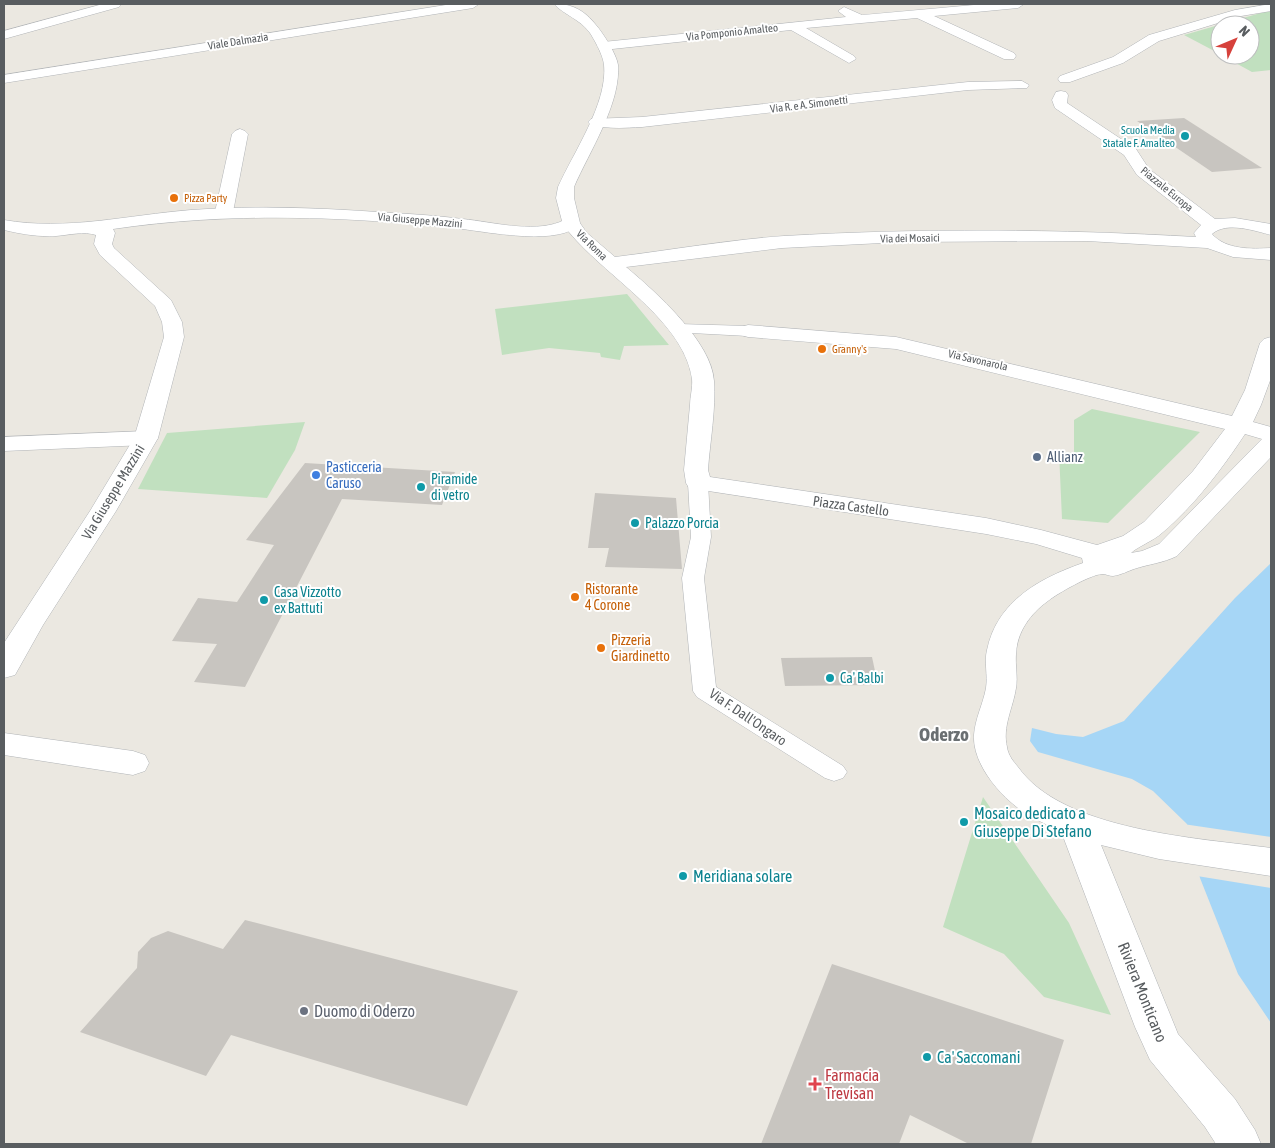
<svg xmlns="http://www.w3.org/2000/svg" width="1275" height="1148" font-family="'Asap Condensed',sans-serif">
  <rect width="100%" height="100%" fill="#ebe8e1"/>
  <!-- green -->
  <g fill="#c1e0bf">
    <polygon points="1271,10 1271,70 1252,72 1221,55 1250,55 1250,25 1220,25 1220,54 1184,35"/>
    <polygon points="627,294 669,345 624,346 620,360 601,357 600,353 549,348 502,355 495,309"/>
    <polygon points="1092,409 1200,432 1108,523 1062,519 1059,452 1074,453 1074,420"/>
    <polygon points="305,422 295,450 267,498 138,489 167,433"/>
    <polygon points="983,797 1069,923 1111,1015 1044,997 1004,954 943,927"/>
  </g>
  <!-- water -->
  <polygon fill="#a6d6f6" points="1271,563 1271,1023 1238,974 1200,878 1187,824 1153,791 1132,779 1038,752 1030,741 1032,728 1056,734 1083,737 1124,721 1235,598"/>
  <!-- pier -->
  <polygon fill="#ebe8e1" points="1183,824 1271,837 1271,888 1197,876"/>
  <!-- building -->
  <g fill="#c8c5c0">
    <polygon points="1184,118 1262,168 1212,172 1137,121"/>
    <polygon points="305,463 455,472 442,505 342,499 245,687 194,682 217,644 172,641 198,598 237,602 274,545 246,540"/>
    <polygon points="595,493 676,498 682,569 605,567 609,548 588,548"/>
    <polygon points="872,657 878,685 785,686 781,658"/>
    <polygon points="245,920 518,991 467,1106 231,1035 206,1076 80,1032 137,968 138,952 151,938 168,931 223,949"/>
    <polygon points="832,964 1064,1040 1031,1144 969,1144 910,1115 899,1144 761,1144"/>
  </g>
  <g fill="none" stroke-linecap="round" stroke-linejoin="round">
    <defs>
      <g id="pedestrian">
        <polygon points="678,324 748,326 754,328 756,331 754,334 748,336 672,332 670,329 672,326"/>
        <polygon points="698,477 705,479 708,483 711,537 704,578 716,687 843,766 847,772 843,778 834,781 825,778 697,697 693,691 682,578 691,537 688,483 691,479"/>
      </g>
      <g id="minor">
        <polygon points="103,4 121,4 119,7 4,39 4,31"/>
        <polygon points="985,4 1024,4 1018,8 934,16 1014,53 1016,56 1014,59 1004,59 917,18 806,28 854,56 856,59 849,63 791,30 603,50 597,46 603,42 846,17 838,11 844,7 862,15"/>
        <polygon points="1271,4 1271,11 1241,16 1159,41 1123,63 1070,82 1060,82 1058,79 1060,76 1113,57 1149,35 1235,10"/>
        <path d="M1022 81 1029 85 1027 88 968 90 642 127C625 128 608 129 591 125L588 122 591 119 642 117 968 82Z"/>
        <path d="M1061 91 1066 92 1068 95 1067 103 1136 149 1149 169 1215 219 1235 218 1271 224V235C1255 231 1227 221 1212 234 1226 250 1252 249 1271 248V260L1233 257 1207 248 1087 241 902 242 782 248 626 267C655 291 712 342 714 381 716 409 710 442 708 470L710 477 986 518 1041 530 1097 545 1123 536 1144 522 1193 471 1225 429 896 349 748 337 741 335 738 331 741 327 748 325 896 337 1232 416 1245 390 1260 343 1264 339 1271 337V378L1261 405 1253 422 1271 427V457L1177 556C1163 563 1149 564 1134 569 1128 571 1121 575 1113 576 1109 576 1106 574 1102 574 1090 575 1058 593 1048 601 1030 614 1017 632 1016 654 1015 665 1018 677 1016 688 1013 708 1002 727 1007 747 1008 755 1013 761 1018 767 1063 831 1199 838 1271 848V876L1159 859 1101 845 1178 1034 1235 1099 1255 1130 1261 1144H1216L1205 1127 1150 1060 1135 1027 1061 831C1051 826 1040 822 1030 816 1005 802 972 766 974 735 975 719 983 704 986 688 988 675 984 662 987 650 997 601 1040 578 1083 563L1082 558 1036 544 986 534 689 488 686 483 684 470C686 448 688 427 690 405 690 397 693 387 692 379 683 316 596 272 562 223L565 219 571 218 577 219 587 233 615 257C671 250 728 240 784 236 921 228 1059 229 1196 237L1194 233 1201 225 1137 175 1124 155 1055 108 1052 100 1056 92ZM1245 434 1262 439 1159 544 1142 551 1131 553C1137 547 1153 541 1162 533 1194 506 1222 469 1245 434Z"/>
        <polygon points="240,129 245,131 248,134 233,212 230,216 224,217 218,216 215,212 232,134 235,131"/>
        <polygon points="146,431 154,433 158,438 154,443 146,445 4,451 4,437"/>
        <polygon points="4,733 133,751 145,755 149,763 145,771 133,775 4,755"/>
      </g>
      <g id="tertiary">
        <polygon points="452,4 479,4 473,8 4,83 4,75"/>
        <path d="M554 4C572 3 585 11 596 25 603 33 617 55 618 65 621 104 589 152 574 187V198L580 223C563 247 488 232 462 229 346 216 229 212 113 229L115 233 112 244 114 248 171 300 182 322 184 337 158 438 116 511 43 625 15 675 4 678V643L90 511 134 438 164 337 162 322 155 306 100 255 94 244 96 235C84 231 69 235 56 236 38 237 21 234 4 230V220C66 231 128 215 191 210 258 205 324 208 391 213 415 214 439 216 463 219 493 222 531 233 560 222L562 221 556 198 558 187C573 153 608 103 604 65 603 55 595 41 590 33 580 19 564 15 554 4Z"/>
      </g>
    </defs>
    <!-- pedestrian casing -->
    <use href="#pedestrian" stroke="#b1b4b7" stroke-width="1"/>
    <!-- minor casing -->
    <use href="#minor" stroke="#b1b4b7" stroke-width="1"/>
    <!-- tertiary casing -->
    <use href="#tertiary" stroke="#b1b4b7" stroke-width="1"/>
    <!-- pedestrian -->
    <use href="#pedestrian" fill="#fff" fill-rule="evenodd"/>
    <!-- minor -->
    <use href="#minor" fill="#fff" fill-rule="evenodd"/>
    <!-- tertiary -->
    <use href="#tertiary" fill="#fff" fill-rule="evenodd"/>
  </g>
  <!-- markers -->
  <g fill="#0f9aa8" stroke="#fff" stroke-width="2">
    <circle cx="1185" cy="136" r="5"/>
    <circle cx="421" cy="487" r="5"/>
    <circle cx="635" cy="523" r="5"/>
    <circle cx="264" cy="600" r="5"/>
    <circle cx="830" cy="678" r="5"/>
    <circle cx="964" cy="822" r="5"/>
    <circle cx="683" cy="876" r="5"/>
    <circle cx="927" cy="1057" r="5"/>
  </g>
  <g fill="#e8710a" stroke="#fff" stroke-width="2">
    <circle cx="174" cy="198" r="5"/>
    <circle cx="822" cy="349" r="5"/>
    <circle cx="575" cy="597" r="5"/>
    <circle cx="601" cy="648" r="5"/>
  </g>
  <circle fill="#5c6f8a" stroke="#fff" stroke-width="2" cx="1037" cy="457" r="5"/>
  <circle fill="#3f7fe0" stroke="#fff" stroke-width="2" cx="316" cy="475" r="5"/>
  <circle fill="#6b7280" stroke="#fff" stroke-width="2" cx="304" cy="1011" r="5"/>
  <path fill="#e0444e" stroke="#fff" stroke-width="2" d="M812.5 1076.5h5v5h5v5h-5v5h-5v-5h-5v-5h5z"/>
  <g text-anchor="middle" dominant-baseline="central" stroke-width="4" stroke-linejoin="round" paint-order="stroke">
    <!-- far-street labels -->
    <g font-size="11" fill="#595d60" stroke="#fff">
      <text transform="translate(732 32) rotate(-6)">Via Pomponio Amalteo</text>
      <text transform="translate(238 41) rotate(-9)">Viale Dalmazia</text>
      <text transform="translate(809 104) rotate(-7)">Via R. e A. Simonetti</text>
      <text transform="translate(1167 189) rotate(39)">Piazzale Europa</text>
      <text transform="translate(420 220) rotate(5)">Via Giuseppe Mazzini</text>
      <text transform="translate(910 238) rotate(-1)">Via dei Mosaici</text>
      <text transform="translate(592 245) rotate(44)">Via Roma</text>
      <text transform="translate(978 360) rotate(13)">Via Savonarola</text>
    </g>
    <!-- far-culture labels -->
    <g font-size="11" fill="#0d838f" stroke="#fff" text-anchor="end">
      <text x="1175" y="130">Scuola Media<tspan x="1175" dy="13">Statale F. Amalteo</tspan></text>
    </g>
    <!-- far-food labels -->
    <g font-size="11" fill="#c56008" stroke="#fff" text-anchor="start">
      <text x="184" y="198">Pizza Party</text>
      <text x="832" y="349">Granny's</text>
    </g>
    <!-- service labels -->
    <g font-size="14" fill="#4e5e75" stroke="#fff" text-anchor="start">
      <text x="1047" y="457">Allianz</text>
    </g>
    <!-- shop labels -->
    <g font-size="14" fill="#366cbe" stroke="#fff" text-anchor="start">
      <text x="326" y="467">Pasticceria<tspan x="326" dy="16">Caruso</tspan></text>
    </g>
    <!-- culture labels -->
    <g font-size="14" fill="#0d838f" stroke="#fff" text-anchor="start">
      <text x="431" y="479">Piramide<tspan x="431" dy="16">di vetro</tspan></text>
      <text x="645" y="523">Palazzo Porcia</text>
      <text x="274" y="592">Casa Vizzotto<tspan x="274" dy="16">ex Battuti</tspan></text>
      <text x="840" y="678">Ca' Balbi</text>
    </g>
    <!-- street labels -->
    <g font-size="14" fill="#595d60" stroke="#fff">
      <text transform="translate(113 492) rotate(-59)">Via Giuseppe Mazzini</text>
      <text transform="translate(851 506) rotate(8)">Piazza Castello</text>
      <text transform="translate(748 717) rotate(34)">Via F. Dall'Ongaro</text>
    </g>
    <!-- food labels -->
    <g font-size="14" fill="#c56008" stroke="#fff" text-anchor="start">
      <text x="585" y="589">Ristorante<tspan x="585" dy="16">4 Corone</tspan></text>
      <text x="611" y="640">Pizzeria<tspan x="611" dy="16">Giardinetto</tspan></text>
    </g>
    <!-- near-culture labels -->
    <g font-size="16" fill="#0d838f" stroke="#fff" text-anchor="start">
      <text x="974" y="813">Mosaico dedicato a<tspan x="974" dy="18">Giuseppe Di Stefano</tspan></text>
      <text x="693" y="876">Meridiana solare</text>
      <text x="937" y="1057">Ca' Saccomani</text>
    </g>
    <!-- near-street labels -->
    <g font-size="16" fill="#595d60" stroke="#fff">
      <text transform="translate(1143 992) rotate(68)">Riviera Monticano</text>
    </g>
    <!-- near-worship labels -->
    <g font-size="16" fill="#5b616d" stroke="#fff" text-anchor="start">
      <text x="314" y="1011">Duomo di Oderzo</text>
    </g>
    <!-- near-health labels -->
    <g font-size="16" fill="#be3a42" stroke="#fff" text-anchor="start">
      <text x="825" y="1075">Farmacia<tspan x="825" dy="18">Trevisan</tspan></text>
    </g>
    <!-- district labels -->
    <g font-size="19" font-weight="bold" fill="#6a6f72" stroke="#fff">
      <text x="944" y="734">Oderzo</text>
    </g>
  </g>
  <!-- border -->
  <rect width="1275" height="1148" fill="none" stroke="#595d60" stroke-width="10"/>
  <!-- north arrow -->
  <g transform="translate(1235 40) rotate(46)"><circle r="24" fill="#ffffff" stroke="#bdbebf"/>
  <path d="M0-4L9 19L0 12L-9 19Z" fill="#d6413b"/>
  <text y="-8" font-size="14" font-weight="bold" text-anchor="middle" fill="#595d60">N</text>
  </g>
</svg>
